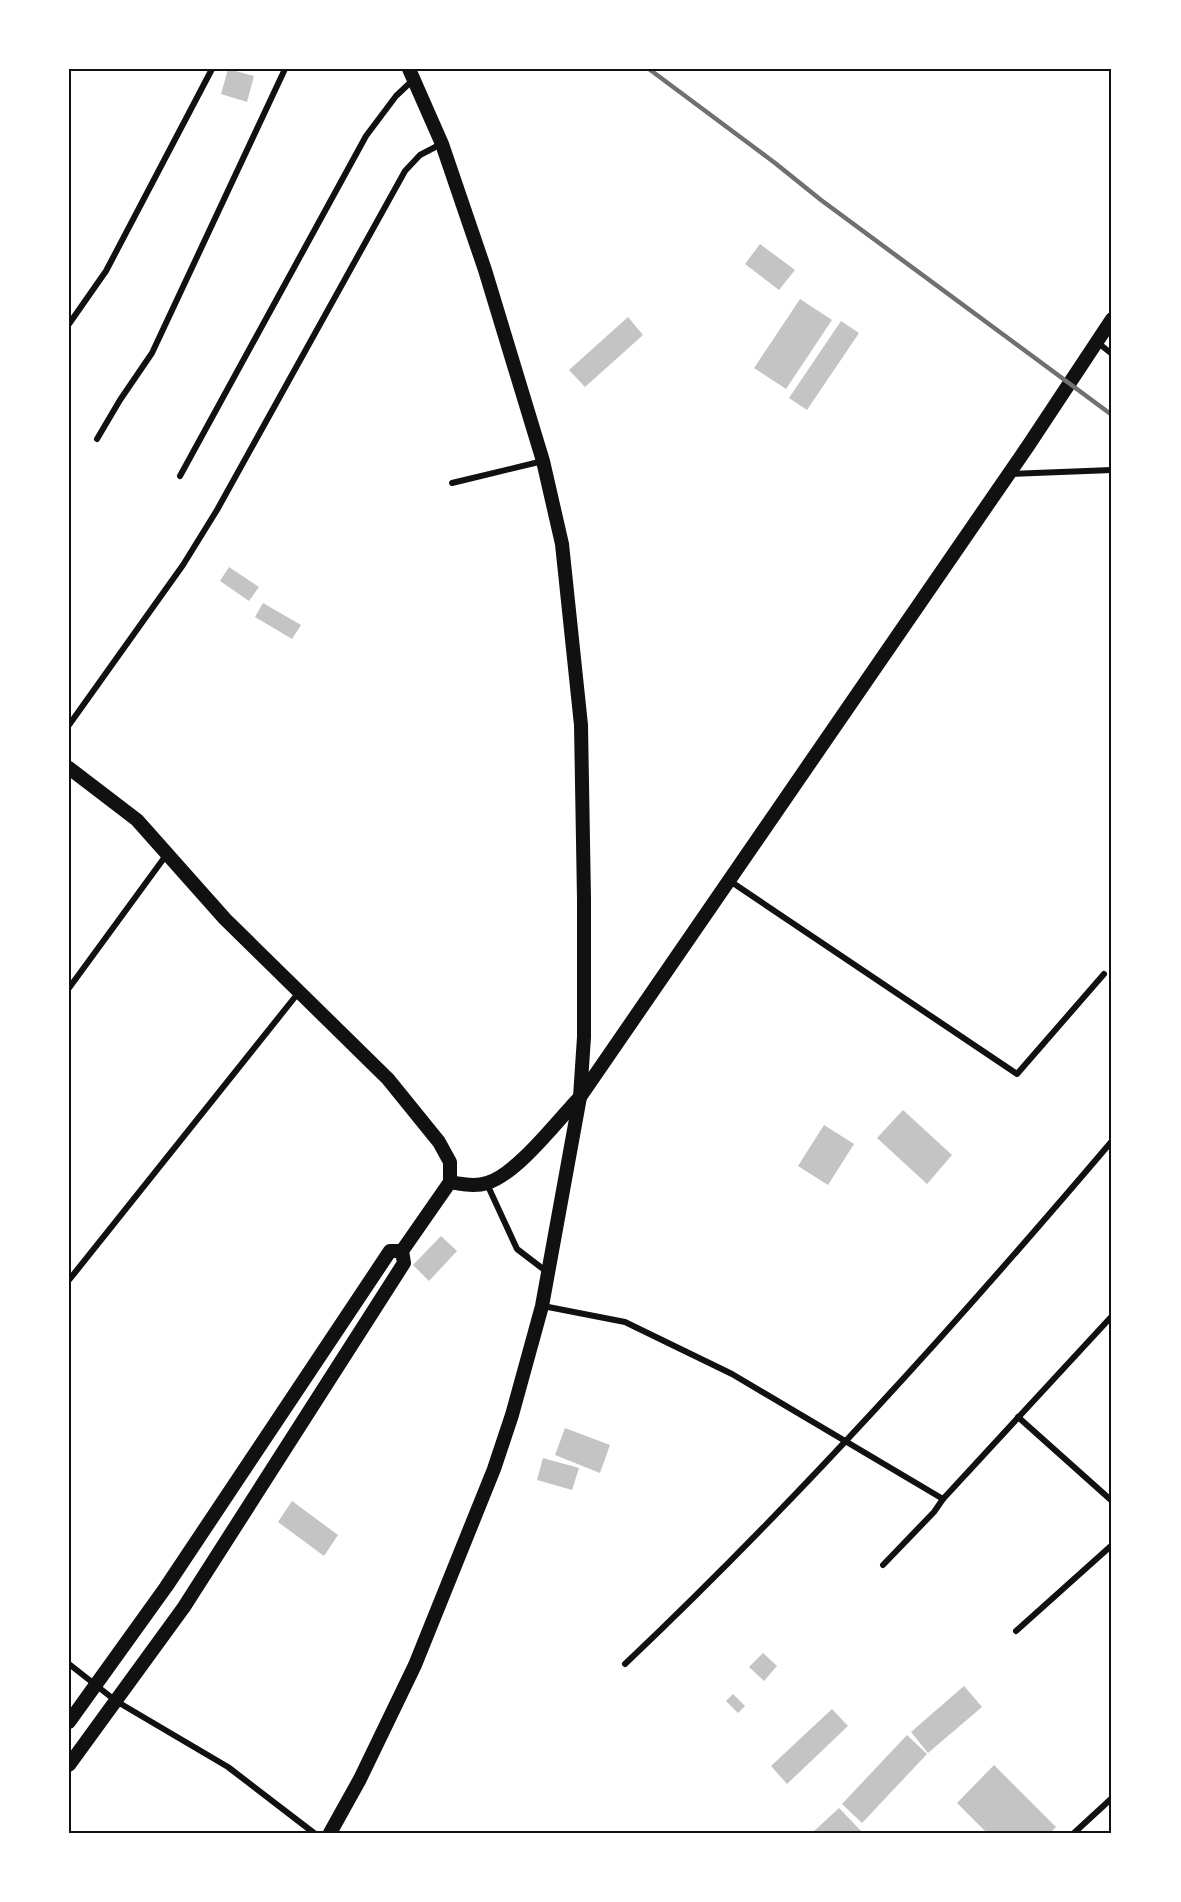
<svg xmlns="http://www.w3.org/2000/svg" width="1181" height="1902" font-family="'Work Sans',sans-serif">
  <rect width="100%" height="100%" fill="#fff"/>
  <!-- building -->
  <g fill="#c4c4c4">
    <polygon points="228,69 254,76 247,102 221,94"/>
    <polygon points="760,244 795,270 779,290 745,264"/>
    <polygon points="800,299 832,320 786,389 754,368"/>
    <polygon points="628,317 643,335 585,387 569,370"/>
    <polygon points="841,321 859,333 807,410 789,398"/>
    <polygon points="229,567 259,587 249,601 220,581"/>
    <polygon points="263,603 301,625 292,639 255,617"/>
    <polygon points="903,1110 952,1155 927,1184 877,1138"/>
    <polygon points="824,1125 854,1144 828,1185 798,1166"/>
    <polygon points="441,1236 457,1251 429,1281 413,1265"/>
    <polygon points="565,1428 610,1445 600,1473 555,1455"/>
    <polygon points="543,1458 579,1468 572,1490 537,1480"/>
    <polygon points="292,1501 338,1535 324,1556 278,1522"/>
    <polygon points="763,1653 777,1666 764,1681 749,1667"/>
    <polygon points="964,1686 982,1707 928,1753 911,1732"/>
    <polygon points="733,1694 745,1706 738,1713 726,1701"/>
    <polygon points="832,1709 848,1726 787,1784 771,1766"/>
    <polygon points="907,1735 927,1754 862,1823 842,1804"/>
    <polygon points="994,1765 1056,1827 1050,1833 987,1833 957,1803"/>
    <polygon points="839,1808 861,1831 859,1833 812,1833"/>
  </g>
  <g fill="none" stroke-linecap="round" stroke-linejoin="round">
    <!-- minor -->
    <g stroke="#111" stroke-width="6">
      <polyline points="69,324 106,271 212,69"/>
      <polyline points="1097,342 1112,354"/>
      <polyline points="97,439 120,400 152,353 285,69"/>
      <polyline points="1011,474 1112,470"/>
      <polyline points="180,476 366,136 396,96 414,79"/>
      <polyline points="452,483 543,461"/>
      <polyline points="69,725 183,565 217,510 405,171 420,155 441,144"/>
      <polyline points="730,881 1017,1074 1104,974"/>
      <polyline points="69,988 167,854"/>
      <polyline points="487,1184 517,1249 547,1272"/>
      <polyline points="69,1280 299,992"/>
      <polyline points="543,1306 625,1322 732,1374 943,1499 1112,1316"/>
      <polyline points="1018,1417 1112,1501"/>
      <polyline points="883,1565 934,1512 943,1499"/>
      <polyline points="1016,1631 1112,1545"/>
      <polyline points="69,1664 116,1701 228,1767 314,1833"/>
      <path d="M625 1664C798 1500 958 1322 1112 1141"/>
      <polyline points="1074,1833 1112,1798"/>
    </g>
    <!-- primary -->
    <g stroke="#111" stroke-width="14">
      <polyline points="69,768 137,820 225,919 388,1079 439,1142 450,1162 450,1182 402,1251 404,1263 184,1607 69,1765"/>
      <path d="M450 1182C461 1184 475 1187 487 1183 517 1174 557 1121 580 1097L1028 446 1112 319"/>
      <polyline points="69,1722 166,1587 390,1251 402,1251"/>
      <polyline points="330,1833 360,1779 415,1665 494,1469 512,1415 542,1306 580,1097 584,1037 584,899 581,725 562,544 543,461 485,270 442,144 409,69"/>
    </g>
    <!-- rail -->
    <polyline stroke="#707070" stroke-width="4.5" points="649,69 775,163 821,200 1112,415"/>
  </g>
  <!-- border -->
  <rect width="1181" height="1902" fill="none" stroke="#ffffff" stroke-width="141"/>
  <rect x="70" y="70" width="1040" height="1762" fill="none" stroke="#111" stroke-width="2"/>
</svg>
